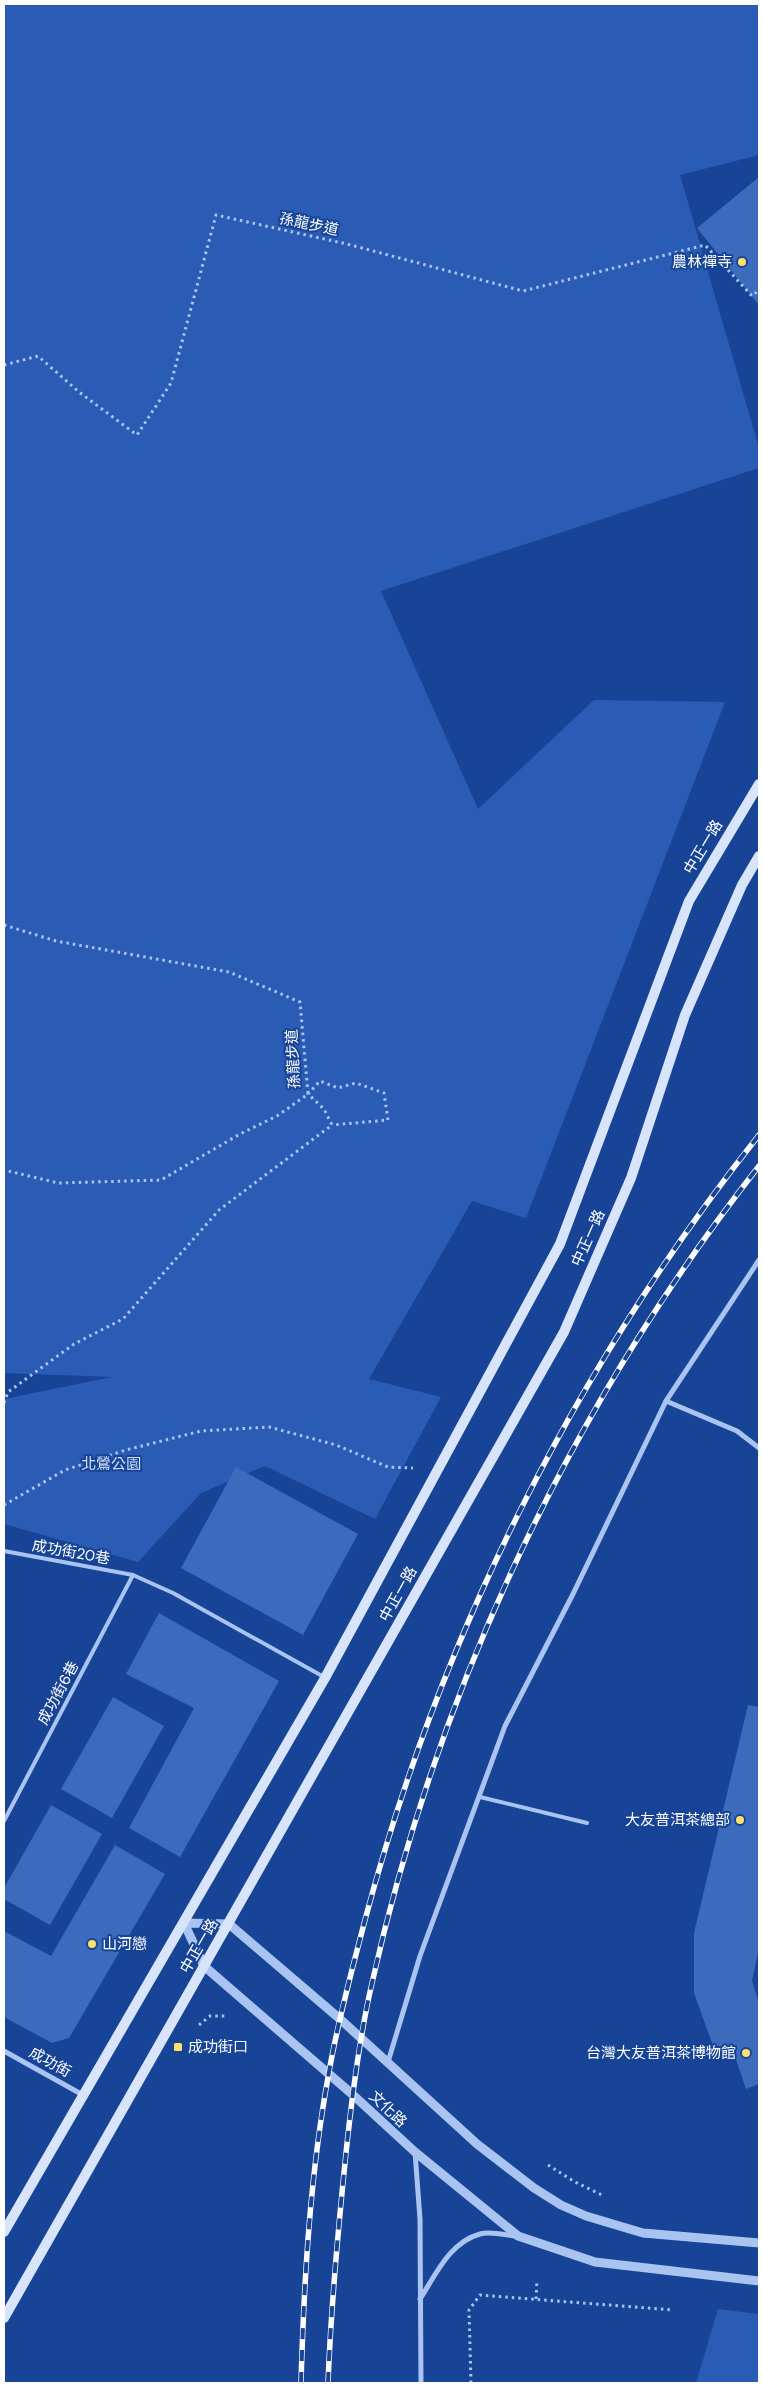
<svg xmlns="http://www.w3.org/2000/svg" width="763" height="2387" font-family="'DM Sans','Noto Sans TC',sans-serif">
  <rect width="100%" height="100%" fill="#174497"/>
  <!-- green -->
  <g fill="#2b5cb5">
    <polygon points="4,4 759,4 759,155 680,175 759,448 759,468 381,591 478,809 594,700 725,702 526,1218 472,1201 369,1379 441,1397 375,1519 265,1466 201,1493 138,1562 4,1524 4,1399 112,1377 4,1373"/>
    <polygon points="718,2309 759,2314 759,2383 696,2383"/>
  </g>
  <!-- building -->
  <g fill="#3c6abc">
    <polygon points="759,177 759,305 697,228"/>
    <polygon points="236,1467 358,1534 303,1635 181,1568"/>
    <polygon points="159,1613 279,1681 180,1857 129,1828 194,1708 126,1674"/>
    <polygon points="113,1697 164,1726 112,1818 61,1789"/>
    <polygon points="748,1705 759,1707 759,1948 752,1981 759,2003 759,2084 746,2089 732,2048 716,2054 694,1993 694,1933"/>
    <polygon points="51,1805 102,1834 50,1925 4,1899 4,1888"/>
    <polygon points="115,1845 165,1874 69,2038 52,2043 4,2017 4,1931 51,1956"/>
  </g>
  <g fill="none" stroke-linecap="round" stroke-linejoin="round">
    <!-- path -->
    <g stroke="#aac4f1" stroke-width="3" stroke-dasharray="2.5 4" stroke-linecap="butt">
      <polyline points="4,365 38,356 79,392 137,435 171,383 216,215 347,244 523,291 705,245 752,296 759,290"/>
      <polyline points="4,925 56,941 229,972 300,1002 308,1094 277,1116 240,1134 161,1180 58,1183 4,1170"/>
      <polyline points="4,1403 8,1392 74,1344 123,1319 219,1210 332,1125 324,1109 308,1094 320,1081 338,1088 356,1083 384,1093 388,1120 332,1125"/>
      <polyline points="4,1505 65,1470 126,1450 201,1431 269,1427 336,1445 388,1467 413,1468"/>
      <polyline points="199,2025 210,2016 227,2016"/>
      <polyline points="548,2165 575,2182 602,2195"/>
      <polyline points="536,2299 537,2280"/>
      <polyline points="471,2383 469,2310 480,2295 673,2310"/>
    </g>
    <!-- service -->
    <g stroke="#aac4f1" stroke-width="4">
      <polyline points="4,1551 133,1575 173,1593 324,1677"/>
      <polyline points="480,1797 587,1823"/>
      <polyline points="4,1821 133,1575"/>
    </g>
    <!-- minor -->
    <g stroke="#aac4f1" stroke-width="5">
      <polyline points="666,1401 737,1431 759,1448"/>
      <polyline points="4,2051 83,2095"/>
      <polyline points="388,2062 420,1956 505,1726 573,1594 666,1401 759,1260"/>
      <polyline points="415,2152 420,2219 421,2383"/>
      <path d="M420 2299C436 2274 450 2242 480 2234 490 2231 505 2235 516 2236"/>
    </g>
    <!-- tertiary -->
    <polyline stroke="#aac4f1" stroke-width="9" points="759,2243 643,2233 586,2216 561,2205 534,2188 477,2144 340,2019 229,1924 184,1923 204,1966 352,2094 415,2152 518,2236 595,2262 759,2281"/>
    <!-- secondary -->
    <g stroke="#d8e4fc" stroke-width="10">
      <polyline points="4,2232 325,1678 560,1244 689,901 759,784"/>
      <polyline points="4,2318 564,1332 631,1178 685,1015 742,885 759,856"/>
    </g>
    <defs>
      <g id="rail">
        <path d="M301 2383C304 2279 310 2174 329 2072 338 2020 352 1970 365 1920 441 1634 576 1366 759 1135"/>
        <path d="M328 2383C331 2306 338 2230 346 2153 352 2096 359 2039 372 1983 438 1688 572 1404 759 1166"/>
      </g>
    </defs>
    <!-- rail casing -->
    <use href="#rail" stroke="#fff" stroke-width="5.5"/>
    <!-- rail -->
    <use href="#rail" stroke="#174497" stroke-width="4" stroke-dasharray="11" stroke-linecap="butt"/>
  </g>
  <!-- markers -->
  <g fill="#ffe16a" stroke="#174497" stroke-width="2">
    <circle cx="742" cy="262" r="5"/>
    <circle cx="740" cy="1820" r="5"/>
    <circle cx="92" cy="1944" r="5"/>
    <rect x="173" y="2042" width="10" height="10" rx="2.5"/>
    <circle cx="746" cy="2053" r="5"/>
  </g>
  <g text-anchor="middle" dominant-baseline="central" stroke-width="4" stroke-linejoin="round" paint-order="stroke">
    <!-- street labels -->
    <g font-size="15" fill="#fff" stroke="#174497">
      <text transform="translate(309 224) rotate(12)">孫龍步道</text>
      <text transform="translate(703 847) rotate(-59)">中正一路</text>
      <text transform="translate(293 1059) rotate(-93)">孫龍步道</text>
      <text transform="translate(588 1238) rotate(-66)">中正一路</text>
      <text transform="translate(71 1552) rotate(10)">成功街20巷</text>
      <text transform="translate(398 1594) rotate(-61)">中正一路</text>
      <text transform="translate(58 1693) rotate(-62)">成功街6巷</text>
      <text transform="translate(199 1946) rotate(-60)">中正一路</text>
      <text transform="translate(50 2062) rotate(29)">成功街</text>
      <text transform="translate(388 2109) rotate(43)">文化路</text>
    </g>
    <!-- poi labels -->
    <g font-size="15" fill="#fff" stroke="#174497" text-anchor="end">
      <text x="732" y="262">農林禪寺</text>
      <text x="730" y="1820">大友普洱茶總部</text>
      <text x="102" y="1944" text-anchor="start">山河戀</text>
      <text x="188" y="2047" text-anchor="start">成功街口</text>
      <text x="736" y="2053">台灣大友普洱茶博物館</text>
    </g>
    <!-- park labels -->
    <g font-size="15" fill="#d1e1fc" stroke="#174497">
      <text x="111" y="1464">北鶯公園</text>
    </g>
  </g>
  <!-- border -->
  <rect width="763" height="2387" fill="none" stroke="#ffffff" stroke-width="10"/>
</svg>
